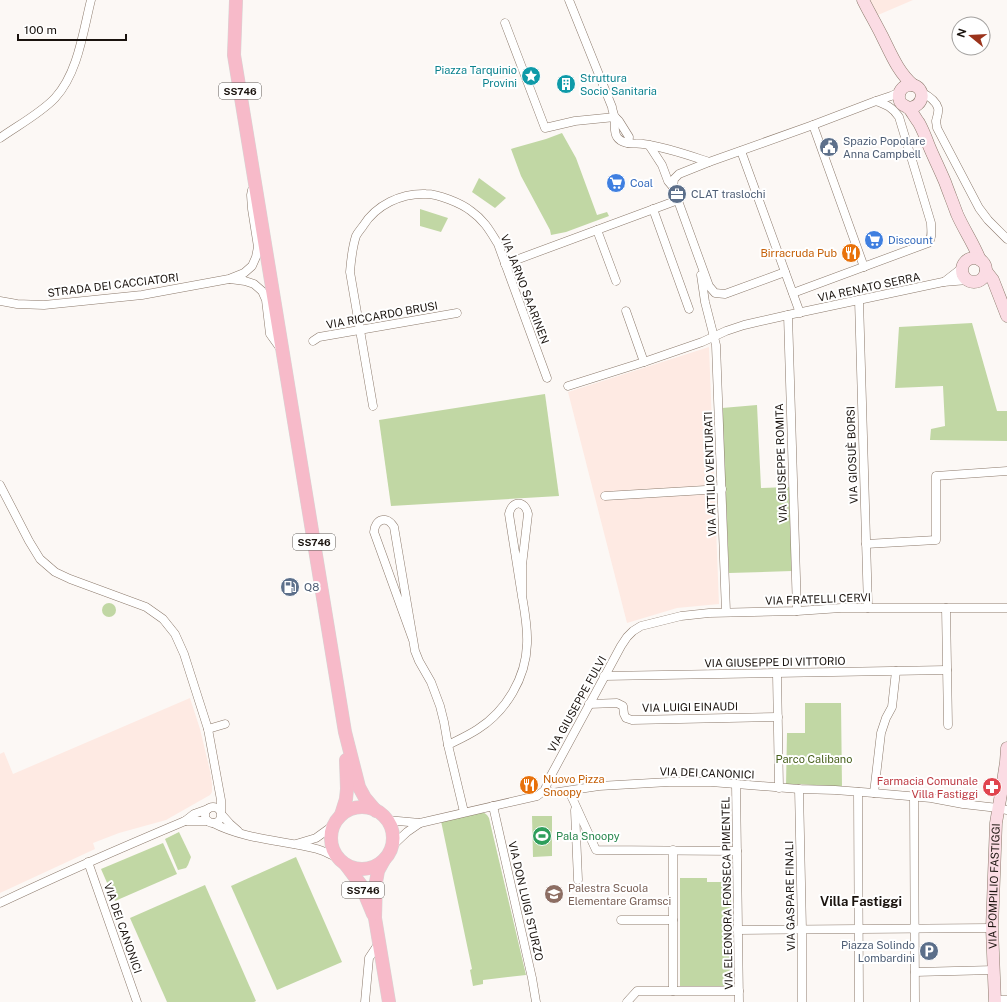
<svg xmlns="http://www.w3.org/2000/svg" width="1007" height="1002" font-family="'Public Sans',sans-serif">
  <rect width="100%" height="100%" fill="#fcf8f5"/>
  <!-- industrial -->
  <g fill="#feeae3">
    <polygon points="870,0 913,0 878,15"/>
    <polygon points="709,347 719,604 677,608 627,623 568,392"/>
    <polygon points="190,698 200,729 210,771 212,784 212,792 210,795 166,820 119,833 93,843 95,849 0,893 0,754 4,752 13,774"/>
  </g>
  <!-- green -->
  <g fill="#c1d7a4">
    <polygon points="562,133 576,158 597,215 607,212 609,216 566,232 551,235 550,230 521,176 511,149 514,148 546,139"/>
    <polygon points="479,178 506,198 495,208 472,192"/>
    <polygon points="420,209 448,218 441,232 420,226"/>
    <polygon points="972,323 997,411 1007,411 1007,441 930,440 931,429 945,426 943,386 895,388 899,327"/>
    <polygon points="545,394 559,496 391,506 379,420"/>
    <polygon points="757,405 761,488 789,487 792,571 729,573 722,408"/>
    <circle cx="109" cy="610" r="7"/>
    <polygon points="805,703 841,703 842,787 799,784 786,786 787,733 805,733"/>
    <polygon points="483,812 487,815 489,818 526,975 483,980 483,984 473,986 470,970 472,969 441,821"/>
    <polygon points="532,816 552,816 552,856 533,857"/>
    <polygon points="179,832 191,857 188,865 186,868 178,870 165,839"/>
    <polygon points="163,843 177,874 115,901 101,869"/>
    <polygon points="296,857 342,962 277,990 231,886"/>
    <polygon points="680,878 707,878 707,882 731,882 730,986 680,986"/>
    <polygon points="205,885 256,1001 254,1002 167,1002 130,918"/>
  </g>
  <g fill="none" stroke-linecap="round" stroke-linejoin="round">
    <defs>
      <g id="street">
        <path d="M569 0 612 107C612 110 614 113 614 116 616 123 613 131 617 137 622 145 635 143 643 144 666 147 688 155 709 162"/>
        <polyline points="505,23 545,128 575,121 615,117"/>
        <path d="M921 92C927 95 936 101 938 108 939 112 937 117 936 121 936 123 937 125 937 128L979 208 988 220 1007 239"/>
        <polyline points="615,117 619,121 629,137 628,143"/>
        <polyline points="813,125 864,267"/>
        <path d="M0 138C17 126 41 113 55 98 78 73 83 32 91 0"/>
        <polyline points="649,145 662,165 668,181 673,187"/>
        <polyline points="741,151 800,313"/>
        <polyline points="653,209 689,309"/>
        <polyline points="597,230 616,281"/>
        <polyline points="505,264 678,200"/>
        <polyline points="785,272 725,294 715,293 709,286 673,187 674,179 679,174 709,162 813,125 876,101 891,96 900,92"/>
        <polyline points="701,275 705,302 716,345 726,612"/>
        <polyline points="230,279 245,281 254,284 262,291 266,300 270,334 280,348"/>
        <polyline points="944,282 962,268"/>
        <path d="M793 293 928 243C933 237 931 231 931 223L899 117C892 107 887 105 876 101"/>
        <polyline points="859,300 868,608"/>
        <polyline points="0,301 17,304 44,305 142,295 229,279 244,273 252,266 256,257 258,247 252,209 251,195 252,190"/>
        <polyline points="626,311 644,362"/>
        <polyline points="788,315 797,611"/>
        <polyline points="313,341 319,337 457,313"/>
        <polyline points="568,386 644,362 702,342 726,331 744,325 788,315 943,282 968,280"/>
        <path d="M373 406 350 272C351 260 352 248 356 236 358 232 361 229 363 226 376 205 401 193 426 194 438 194 461 203 471 211 484 220 490 231 498 244L547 378"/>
        <polyline points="0,485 29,541 40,559 55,572 70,579 146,607 163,619 175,634 184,654 208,729 221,800 221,812"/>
        <polyline points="605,496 722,489"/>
        <polyline points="866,544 936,540 936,476 1007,471"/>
        <polyline points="946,608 948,725"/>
        <path d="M413 640 374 532C375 519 387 515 394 527L415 651 419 661 431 682 440 706 444 722 448 745 464 812"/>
        <polyline points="777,674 779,788"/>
        <polyline points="604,676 947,670"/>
        <polyline points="589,704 617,703 623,706 624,714 626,718 632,720 778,717"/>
        <polyline points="208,729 225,724"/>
        <path d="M448 745C458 740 469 735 478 729 506 711 526 678 527 644 528 626 524 608 521 590 517 564 513 539 509 514 512 500 525 500 528 514L522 565V597"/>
        <polyline points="736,784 739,1002"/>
        <polyline points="799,789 802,930 802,1002"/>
        <polyline points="545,790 548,781 621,646 627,637 633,631 641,626 681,616 709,613 797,611 841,608 1007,608"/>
        <polyline points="545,790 552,793 599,786 669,782 711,782 799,789 835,790 874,793 931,798 963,804 998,808 1007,810"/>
        <polyline points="569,791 596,850 737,851"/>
        <polyline points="858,792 859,1002"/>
        <polyline points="874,793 881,733 886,718 892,707 896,671"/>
        <polyline points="914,797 915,1002"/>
        <polyline points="493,806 532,978 536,1002"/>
        <circle cx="213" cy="815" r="8"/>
        <polyline points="575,810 578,880"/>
        <polyline points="222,815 230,824 238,831"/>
        <polyline points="387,820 420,823 537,796 545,790"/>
        <polyline points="185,821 208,821"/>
        <path d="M213 823C246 840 282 840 317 849 324 851 331 855 337 857"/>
        <polyline points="296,844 316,838 334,825"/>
        <polyline points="392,846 407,832 420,823"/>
        <polyline points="673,850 673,991"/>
        <polyline points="88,862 137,1002"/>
        <path d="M0 903C61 874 123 847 185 821L194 814 208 809"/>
        <polyline points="621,920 673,920"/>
        <polyline points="737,930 992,928"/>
        <polyline points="915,972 994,970"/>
        <polyline points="995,1000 1007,1000"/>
        <polyline points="365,1002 369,958 379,943"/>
        <polyline points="627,1002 637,991 739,991"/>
      </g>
      <g id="secondary">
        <path d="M863 0C869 12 876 24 882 36 891 54 898 72 913 85"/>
        <path d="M908 108C925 107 926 87 912 85 905 84 898 90 899 98 900 105 904 105 909 108 912 112 916 119 919 123 923 130 926 138 929 146 934 158 940 170 945 182 949 193 953 203 957 214 964 230 974 244 980 260"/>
        <circle cx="974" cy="270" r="12"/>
        <polyline points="986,271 993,280 1007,316"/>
        <path id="s1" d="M995 1002 992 928 996 823 1002 788 1006 762 1007 748"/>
      </g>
      <g id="primary">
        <polyline points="236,0 234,55 345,732 359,787 365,798 376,811"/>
        <circle cx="362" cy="838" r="31"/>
        <polyline points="341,815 346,799 347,789 346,760"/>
        <polyline points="384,860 378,871 376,882 375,918 389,1002"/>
        <polyline points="346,865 361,885 373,914"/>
      </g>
    </defs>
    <!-- street casing -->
    <use href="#street" stroke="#8c7a6c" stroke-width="9"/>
    <!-- secondary casing -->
    <use href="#secondary" stroke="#8c7a6c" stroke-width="13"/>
    <!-- primary casing -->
    <use href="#primary" stroke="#d6d5d4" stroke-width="14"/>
    <!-- street -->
    <use href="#street" stroke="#fff" stroke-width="8"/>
    <!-- secondary -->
    <use href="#secondary" stroke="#fbdce4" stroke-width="12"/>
    <!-- primary -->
    <use href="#primary" stroke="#f7bac9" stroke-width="13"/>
  </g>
  <!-- icons -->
  <defs>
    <symbol id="sight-disc" viewBox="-11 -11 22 22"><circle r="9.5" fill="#0f9aa8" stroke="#fff"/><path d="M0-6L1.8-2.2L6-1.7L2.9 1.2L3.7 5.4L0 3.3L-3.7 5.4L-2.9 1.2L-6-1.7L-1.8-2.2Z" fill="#fff"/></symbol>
    <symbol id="building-disc" viewBox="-11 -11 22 22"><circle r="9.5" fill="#0f9aa8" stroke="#fff"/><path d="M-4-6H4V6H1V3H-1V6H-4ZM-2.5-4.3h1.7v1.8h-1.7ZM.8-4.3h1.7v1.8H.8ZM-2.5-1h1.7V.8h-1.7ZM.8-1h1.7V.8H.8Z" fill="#fff"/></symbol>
    <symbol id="civic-disc" viewBox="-11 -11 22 22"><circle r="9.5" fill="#5c6f8a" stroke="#fff"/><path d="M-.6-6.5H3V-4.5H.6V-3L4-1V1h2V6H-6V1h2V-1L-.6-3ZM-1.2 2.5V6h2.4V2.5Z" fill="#fff"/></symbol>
    <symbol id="supermarket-disc" viewBox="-11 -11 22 22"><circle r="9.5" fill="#3f7fe0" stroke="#fff"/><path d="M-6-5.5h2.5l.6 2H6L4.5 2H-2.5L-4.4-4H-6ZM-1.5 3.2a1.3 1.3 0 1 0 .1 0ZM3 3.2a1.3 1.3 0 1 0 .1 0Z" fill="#fff"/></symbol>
    <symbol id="office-disc" viewBox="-11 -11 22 22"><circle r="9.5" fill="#5c6f8a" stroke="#fff"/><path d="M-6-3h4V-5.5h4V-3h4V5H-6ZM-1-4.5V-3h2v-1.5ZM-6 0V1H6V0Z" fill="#fff"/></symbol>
    <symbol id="restaurant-disc" viewBox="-11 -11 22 22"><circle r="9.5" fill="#e8710a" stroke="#fff"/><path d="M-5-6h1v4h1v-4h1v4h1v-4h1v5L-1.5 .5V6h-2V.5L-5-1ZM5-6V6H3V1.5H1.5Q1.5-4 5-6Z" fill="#fff"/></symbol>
    <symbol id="fuel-disc" viewBox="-11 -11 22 22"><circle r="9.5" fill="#5c6f8a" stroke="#fff"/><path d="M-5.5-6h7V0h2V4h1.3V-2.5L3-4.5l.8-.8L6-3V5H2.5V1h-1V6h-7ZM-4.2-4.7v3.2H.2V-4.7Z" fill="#fff"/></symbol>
    <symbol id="pharmacy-disc" viewBox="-11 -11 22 22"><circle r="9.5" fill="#e0444e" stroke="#fff"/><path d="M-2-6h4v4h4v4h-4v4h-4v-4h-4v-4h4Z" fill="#fff"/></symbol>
    <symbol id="stadium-disc" viewBox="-11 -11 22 22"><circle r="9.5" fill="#2e9e5b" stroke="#fff"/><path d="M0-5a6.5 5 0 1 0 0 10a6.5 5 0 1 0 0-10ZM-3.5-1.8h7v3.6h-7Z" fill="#fff"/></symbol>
    <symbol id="school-disc" viewBox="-11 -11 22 22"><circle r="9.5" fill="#8d6e63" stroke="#fff"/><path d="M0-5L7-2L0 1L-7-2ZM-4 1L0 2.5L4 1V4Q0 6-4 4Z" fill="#fff"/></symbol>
    <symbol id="parking-disc" viewBox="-11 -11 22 22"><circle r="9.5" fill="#5c6f8a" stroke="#fff"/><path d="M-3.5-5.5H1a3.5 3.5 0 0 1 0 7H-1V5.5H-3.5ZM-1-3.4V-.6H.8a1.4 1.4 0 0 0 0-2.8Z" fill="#fff"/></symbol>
  </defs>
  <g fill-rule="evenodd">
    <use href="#sight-disc" x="520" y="65" width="22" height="22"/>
    <use href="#building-disc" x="555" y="73" width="22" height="22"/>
    <use href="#civic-disc" x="818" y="136" width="22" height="22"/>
    <use href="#supermarket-disc" x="605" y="172" width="22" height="22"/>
    <use href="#office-disc" x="666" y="183" width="22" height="22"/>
    <use href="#supermarket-disc" x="863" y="229" width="22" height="22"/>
    <use href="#restaurant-disc" x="840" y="242" width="22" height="22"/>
    <use href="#fuel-disc" x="279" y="576" width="22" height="22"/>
    <use href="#restaurant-disc" x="518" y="774" width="22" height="22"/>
    <use href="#pharmacy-disc" x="981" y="776" width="22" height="22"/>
    <use href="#stadium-disc" x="531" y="825" width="22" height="22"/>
    <use href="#school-disc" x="543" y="883" width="22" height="22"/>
    <use href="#parking-disc" x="918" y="940" width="22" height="22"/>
  </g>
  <g text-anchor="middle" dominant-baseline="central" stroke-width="4" stroke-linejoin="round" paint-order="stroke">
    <!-- shield labels -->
    <g fill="#fff" stroke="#5f5a56" stroke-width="1">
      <rect x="219" y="83" width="42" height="16" rx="3"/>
      <rect x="293" y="534" width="42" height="16" rx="3"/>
      <rect x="342" y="882" width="42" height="16" rx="3"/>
    </g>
    <g font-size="10" font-weight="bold" fill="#1a130e">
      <text x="240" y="91">SS746</text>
      <text x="314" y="542">SS746</text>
      <text x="363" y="890">SS746</text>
    </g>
    <!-- culture labels -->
    <g font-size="11" fill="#0d838f" stroke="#fff" text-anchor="end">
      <text x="517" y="70">Piazza Tarquinio<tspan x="517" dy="13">Provini</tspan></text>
      <text x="580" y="78" text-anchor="start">Struttura<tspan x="580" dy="13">Socio Sanitaria</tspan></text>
    </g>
    <!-- service labels -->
    <g font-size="11" fill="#4e5e75" stroke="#fff" text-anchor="start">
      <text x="843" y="141">Spazio Popolare<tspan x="843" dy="13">Anna Campbell</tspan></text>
      <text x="691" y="194">CLAT traslochi</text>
      <text x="304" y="587">Q8</text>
      <text x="915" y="945" text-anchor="end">Piazza Solindo<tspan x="915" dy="13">Lombardini</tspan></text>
    </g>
    <!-- shop labels -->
    <g font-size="11" fill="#366cbe" stroke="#fff" text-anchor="start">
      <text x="630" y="183">Coal</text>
      <text x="888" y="240">Discount</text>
    </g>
    <!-- food labels -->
    <g font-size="11" fill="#c56008" stroke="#fff" text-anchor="end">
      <text x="837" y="253">Birracruda Pub</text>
      <text x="543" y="779" text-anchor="start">Nuovo Pizza<tspan x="543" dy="13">Snoopy</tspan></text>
    </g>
    <!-- street labels -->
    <g font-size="11" fill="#1a130e" stroke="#fff">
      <text transform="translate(113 285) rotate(-7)">STRADA DEI CACCIATORI</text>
      <text transform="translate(869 287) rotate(-12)">VIA RENATO SERRA</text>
      <text transform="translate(525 289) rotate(69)">VIA JARNO SAARINEN</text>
      <text transform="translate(382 315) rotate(-10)">VIA RICCARDO BRUSI</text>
      <text transform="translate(852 455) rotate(-92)">VIA GIOSUÈ BORSI</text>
      <text transform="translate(781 463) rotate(-92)">VIA GIUSEPPE ROMITA</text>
      <text transform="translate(710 474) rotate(-92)">VIA ATTILIO VENTURATI</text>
      <text transform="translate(818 599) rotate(-2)">VIA FRATELLI CERVI</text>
      <text transform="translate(775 662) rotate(-1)">VIA GIUSEPPE DI VITTORIO</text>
      <text transform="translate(577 704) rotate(-61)">VIA GIUSEPPE FULVI</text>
      <text transform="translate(690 707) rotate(-1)">VIA LUIGI EINAUDI</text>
      <text transform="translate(707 773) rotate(2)">VIA DEI CANONICI</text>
      <text stroke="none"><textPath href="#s1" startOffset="116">VIA POMPILIO FASTIGGI</textPath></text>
      <text transform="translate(727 893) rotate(-91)">VIA ELEONORA FONSECA PIMENTEL</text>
      <text transform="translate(790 896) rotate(-91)">VIA GASPARE FINALI</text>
      <text transform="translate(526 901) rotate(77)">VIA DON LUIGI STURZO</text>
      <text transform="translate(123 928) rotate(71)">VIA DEI CANONICI</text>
    </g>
    <!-- park labels -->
    <g font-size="11" fill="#48601d" stroke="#fff">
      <text x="814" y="759">Parco Calibano</text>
    </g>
    <!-- health labels -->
    <g font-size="11" fill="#be3a42" stroke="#fff" text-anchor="end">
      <text x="978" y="781">Farmacia Comunale<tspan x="978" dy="13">Villa Fastiggi</tspan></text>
    </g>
    <!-- leisure labels -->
    <g font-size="11" fill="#27864d" stroke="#fff" text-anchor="start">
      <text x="556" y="836">Pala Snoopy</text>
    </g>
    <!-- education labels -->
    <g font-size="11" fill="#785e54" stroke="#fff" text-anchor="start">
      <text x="568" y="888">Palestra Scuola<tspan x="568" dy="13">Elementare Gramsci</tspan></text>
    </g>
    <!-- quarter labels -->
    <g font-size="13" font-weight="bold" fill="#1a130e" stroke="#fff">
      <text x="861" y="901">Villa Fastiggi</text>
    </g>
  </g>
  <!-- north arrow -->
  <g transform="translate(971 36) rotate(288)"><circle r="19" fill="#ffffff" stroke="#a3a19f"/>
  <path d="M0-3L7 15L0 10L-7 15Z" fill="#9b331b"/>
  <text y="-6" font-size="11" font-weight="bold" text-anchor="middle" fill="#1a130e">N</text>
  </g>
  <!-- scale -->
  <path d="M18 34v6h108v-6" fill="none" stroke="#1a130e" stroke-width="2"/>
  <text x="24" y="34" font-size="12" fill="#1a130e" stroke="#ffffff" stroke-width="3" paint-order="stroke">100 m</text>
</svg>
